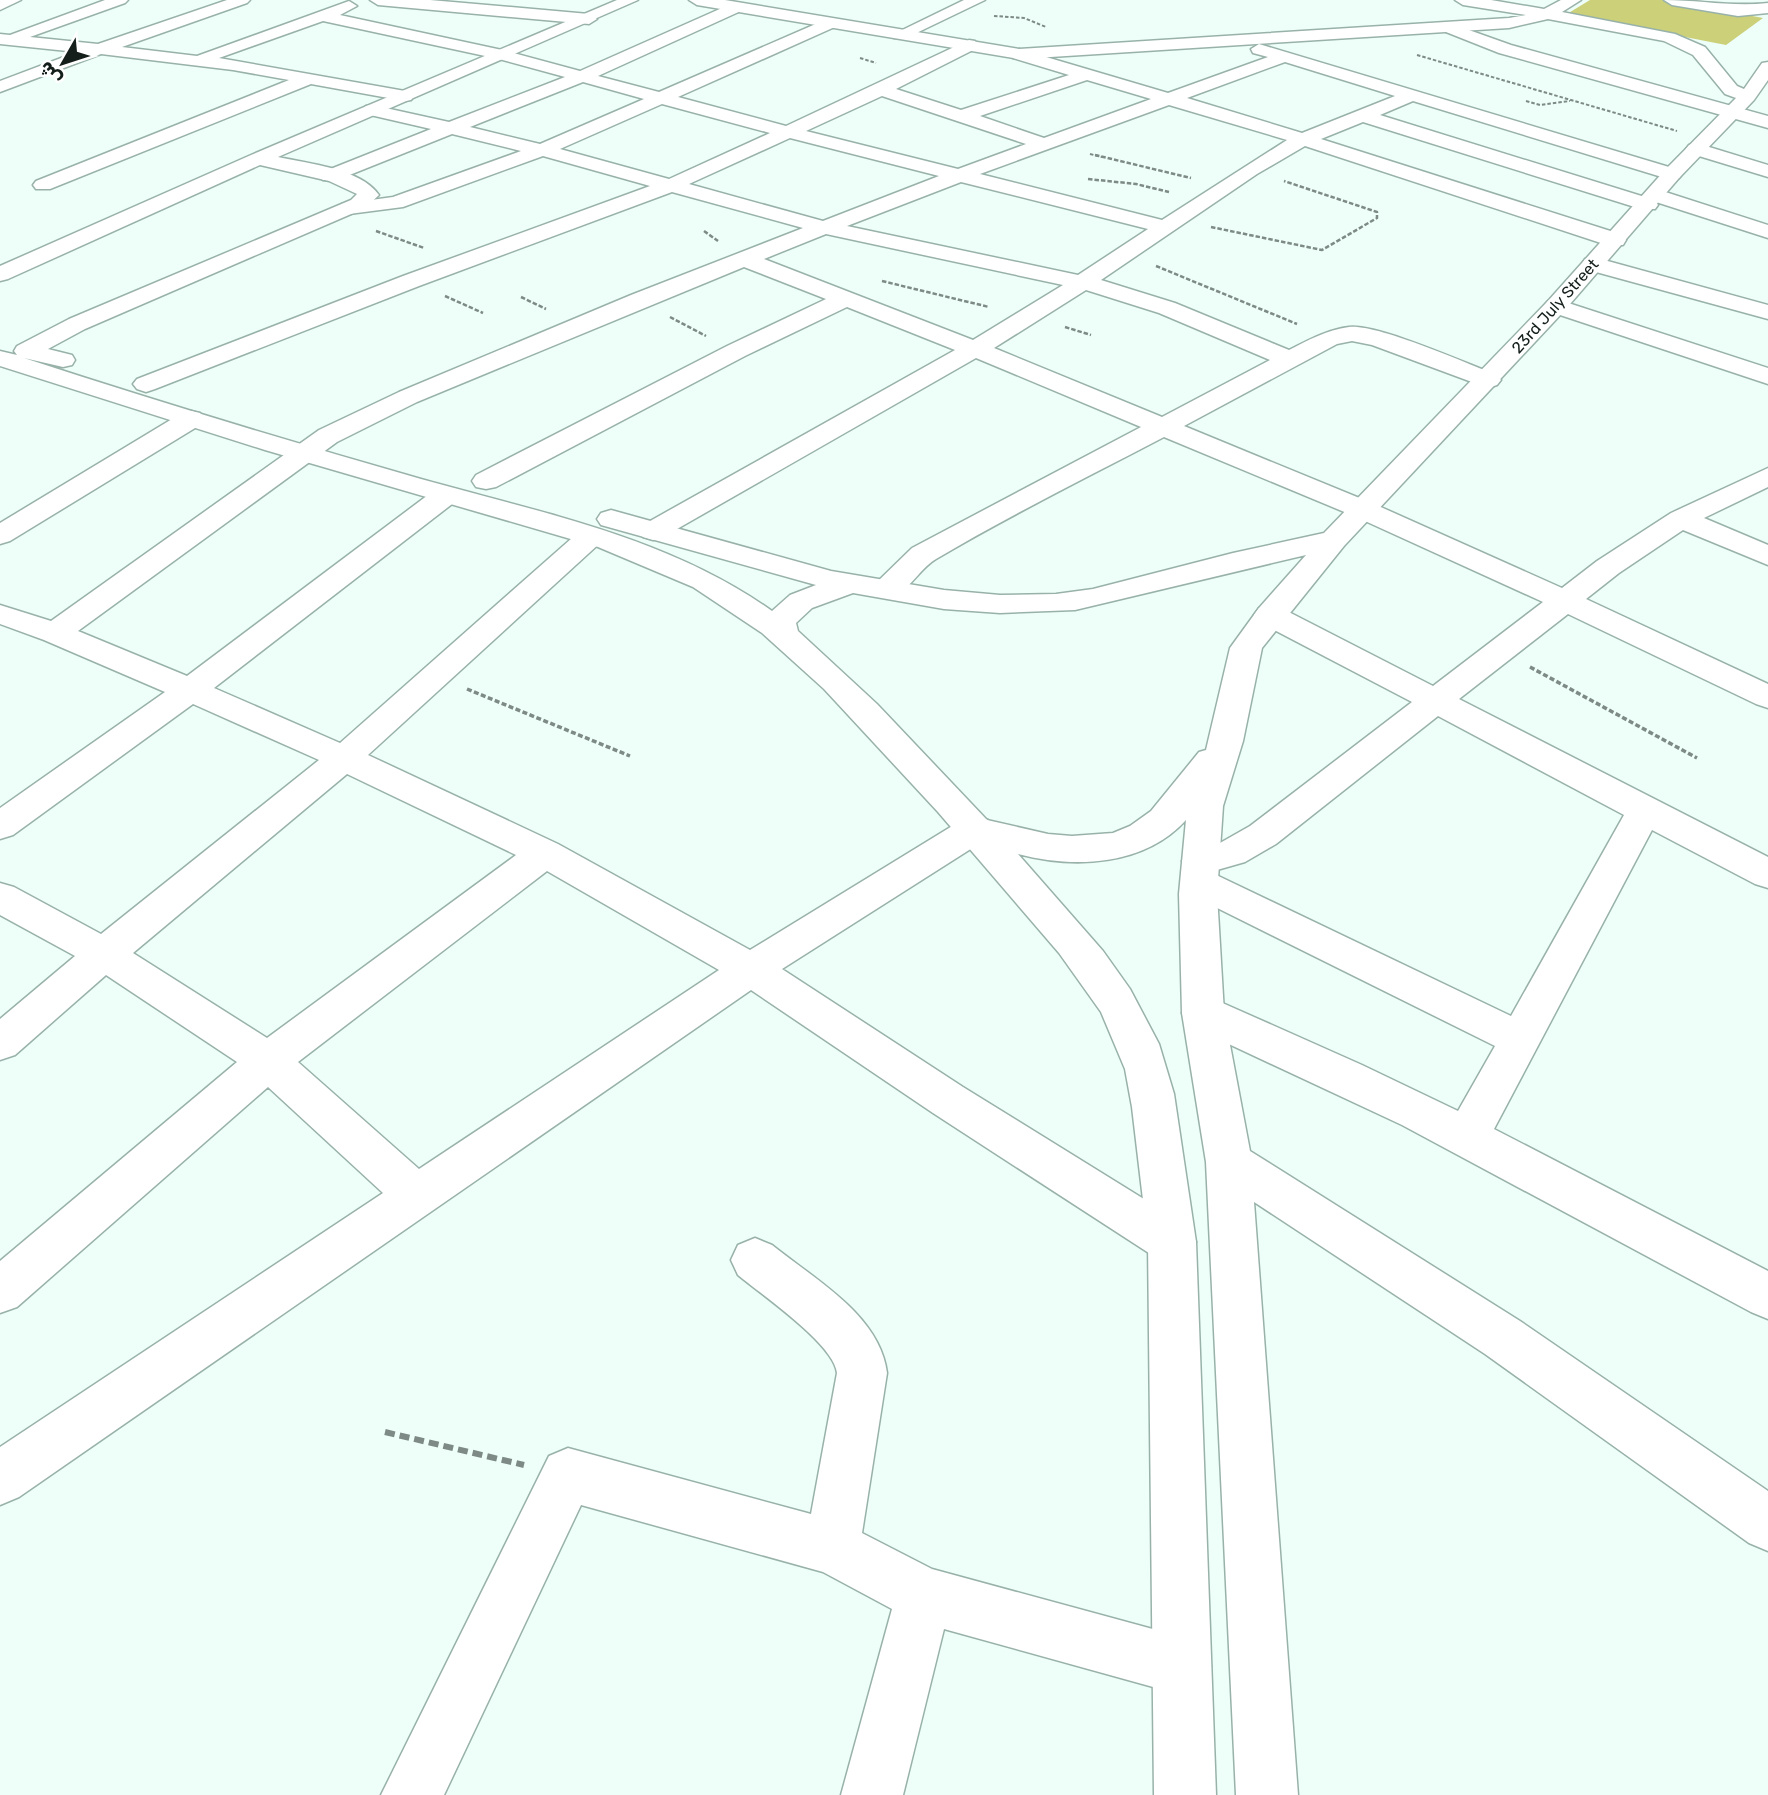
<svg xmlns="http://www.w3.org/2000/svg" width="1768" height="1795" font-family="Rubik,'Noto Naskh Arabic',sans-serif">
  <rect width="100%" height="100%" fill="#eefef9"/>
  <!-- green -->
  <polygon fill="#cbd079" points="1590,0 1668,0 1763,18 1726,45 1567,14"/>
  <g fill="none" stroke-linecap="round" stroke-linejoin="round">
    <defs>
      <g id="minor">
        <polygon points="0,0 21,0 0,10"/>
        <path d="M105 0H128L125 3 30 37 98 44 227 0H250L247 3 122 47 197 56 349 1 357 6 340 15 502 50 580 71 731 4H743L745 7 743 10 598 76 659 92 825 20H837L839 23 837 26 678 97 786 126 969 40 975 41 977 45 975 49 896 89 961 110 1069 75 1013 58 1011 54 1019 49 1168 93 1268 57 1253 53 1251 49 1259 44 1679 170 1682 174 1679 178H1665L1413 101 1380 115 1648 198 1646 195 1649 191 1656 189 1768 225V238L1656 202 1658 205 1655 209H1641L1363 122 1321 139 1623 235 1626 240 1623 245H1607L1305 146 1257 174 1101 280 1175 303 1289 350C1309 340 1326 330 1349 327 1378 324 1465 363 1497 375L1501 380 1497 385 1488 388 1372 345 1352 341 1337 344 1184 426 1374 504 1562 588 1597 561 1671 513 1768 468V487L1704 518 1768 545V565L1683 530 1619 573 1586 599 1768 684V708L1756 704 1568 614 1459 699 1768 857V888L1755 884 1652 830 1494 1129 1768 1271V1319L1751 1312 1402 1125 1188 1025 1182 1013 1188 1001 1203 997 1218 1001 1362 1065 1458 1111 1495 1046 1187 893 1181 883 1187 873 1192 872 1188 870 1182 861 1188 852 1220 843 1250 826 1412 702 1259 622 1254 615 1259 608 1270 606 1281 608 1433 686 1543 602 1354 516 1164 437C1088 477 1010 515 936 559 914 572 906 603 876 595L872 589 876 583 912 548 1141 427 976 358 663 537 653 540 643 537 638 531 643 525 955 350 847 307 745 356 496 487 486 489 476 487 472 481 476 475 727 346 826 299 744 267 417 402 337 442 78 631 187 676 436 489 446 487 456 489 460 495 456 501 214 688 340 743 580 531 590 528 600 531 605 537 600 543 368 755 558 844 750 950 962 820 975 816 988 820 993 829 988 838 782 969 963 1087 1189 1227 1196 1242 1189 1257 1172 1263 1155 1257 933 1113 751 990 19 1497 0 1505V1447L383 1193 268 1087 17 1307 0 1313V1261L237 1062 106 975 15 1055 0 1060V1019L75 956 0 915V883L14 887 101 934 319 760 193 704 13 835 0 839V808L165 692 44 640 0 624V605L51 621 319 430 399 392 631 295 803 228 672 192 419 286 155 389 146 392 137 389 133 384 137 379 403 276 650 186 543 156 403 207 349 214 342 212 339 208 342 204 393 197 521 151 452 134 337 180H323L320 176 323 172 431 129 366 114 363 110 366 106 372 105 449 122 565 77 499 59 323 21 219 58 405 91 411 92 414 96 411 100 405 101 311 84 50 189H36L33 185 36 181 289 80 233 70 101 54 0 92V81L77 52 0 44V34L10 35ZM1285 62 1395 96 1302 133 1187 98ZM1087 80 1151 99 1044 138 980 116ZM583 82 644 99 540 144 470 127ZM882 96 1026 144 958 169 806 131ZM662 104 770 133 669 179 560 149ZM1169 105 1287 140 1162 220 980 174ZM790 138 939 176 823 221 689 184ZM961 182 1148 229 1078 275 847 226ZM826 234 1063 285 973 340 764 259ZM1086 290 1159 313 1270 360 1162 417 994 348ZM1438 716 1624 815 1511 1016 1210 872 1245 862 1276 844ZM347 774 516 855 267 1038 133 953ZM547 871 719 970 419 1169 298 1062Z"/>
        <polygon points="370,0 430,0 589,14 597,19 589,24 378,5"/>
        <polygon points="964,0 985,0 906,38 894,38 892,35"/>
        <path d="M1664 0C1699 0 1733 7 1768 3V13L1738 16 1672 5Z"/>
        <polygon points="1452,24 1511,45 1768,116 1768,128 1499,53 1446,32 1444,29"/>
        <polygon points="1696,143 1768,165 1768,177 1689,153 1686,149 1689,145"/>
        <polygon points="1593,257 1768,305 1768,319 1585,269 1582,264 1585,259"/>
        <polygon points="1556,299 1768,368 1768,384 1548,311 1544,306 1548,301"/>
        <polygon points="191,411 200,413 204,419 200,425 10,541 0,544 0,523 182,413"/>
        <path d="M755 1238 772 1245C814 1279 880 1315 887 1373L862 1533 932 1569 1182 1637 1203 1645 1211 1666 1203 1687 1182 1695 944 1629 903 1795H841L892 1609 823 1572 581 1505 444 1795H381L549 1456 568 1448 811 1514 837 1373C834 1344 762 1295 738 1275L731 1260 738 1245Z"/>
      </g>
      <path id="tertiary" d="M617 0H638L278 157C309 164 360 168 379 195L365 208 85 329 48 349 72 355 75 360 72 365 63 367 24 358C156 401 288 441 421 479 542 513 668 537 772 611L790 595 816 585 601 525 597 519 601 513 611 510 831 571 944 590 1000 595 1056 594 1093 589 1233 553 1324 533 1548 301 1665 170 1736 98 1725 94 1693 55 1664 41 1548 19 1509 28 1019 59 697 5 689 0H725L1019 49 1509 18 1526 15 1463 5 1455 0H1491L1544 9 1561 0H1581L1562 12 1675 34 1705 47 1737 86 1744 89 1762 63 1768 62V80L1754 100 1679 178 1564 311 1344 546 1262 648 1243 741 1223 806 1217 894 1224 1013 1250 1151 1520 1321 1768 1491V1551L1749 1543 1485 1354 1254 1202 1298 1795H1236L1206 1162 1182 1013 1179 894 1186 820C1144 866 1075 869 1018 854L1103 951 1130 989 1159 1044 1174 1094 1196 1242 1216 1795H1154L1148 1242 1132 1107 1125 1069 1101 1012 1059 953 938 812 824 689 762 633 693 587 598 547 265 450 0 366V351L17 355 14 351 17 346 69 319 351 200 357 194 329 181 260 165 8 279 0 281V266L251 155ZM1306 555 1259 608 1230 648 1206 750 1199 752 1151 811 1130 826 1113 833 1072 836 1048 834 987 820 877 704 798 631 796 623 812 608 853 593 944 609 1000 613 1075 610Z"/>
    </defs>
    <!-- minor casing -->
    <use href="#minor" stroke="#98b2aa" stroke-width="3"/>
    <!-- tertiary casing -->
    <use href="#tertiary" stroke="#98b2aa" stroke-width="3"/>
    <!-- path-far3 -->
    <g stroke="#7d8a86" stroke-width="2" stroke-dasharray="3.5 2" stroke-linecap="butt">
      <polyline points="994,16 1024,18 1046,27"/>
      <polyline points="1417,55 1677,131"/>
      <polyline points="860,58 876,63"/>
      <polyline points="1526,101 1540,105 1570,101"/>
      <polyline points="1090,154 1102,157"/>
    </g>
    <!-- path-far2 -->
    <g stroke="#7d8a86" stroke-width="2.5" stroke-dasharray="4.5 2" stroke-linecap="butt">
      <polyline points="1095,155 1191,178"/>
      <polyline points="1088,179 1136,184 1169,192"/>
      <polyline points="1211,227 1322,250 1377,218 1377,212 1284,181"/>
      <polyline points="376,231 424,248"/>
      <polyline points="704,231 718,241"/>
      <polyline points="1156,266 1297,324"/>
      <polyline points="882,281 989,307"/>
      <polyline points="445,296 483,313"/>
      <polyline points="521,297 546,309"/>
      <polyline points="670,317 706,336"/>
      <polyline points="1065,327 1091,335"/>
    </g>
    <!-- path-far1 -->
    <g stroke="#7d8a86" stroke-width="3.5" stroke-dasharray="5 2.5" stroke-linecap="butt">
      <polyline points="1530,667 1697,758"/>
      <polyline points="467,689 630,756"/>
    </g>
    <!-- path -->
    <polyline stroke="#7d8a86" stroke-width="6" stroke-dasharray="10 5" stroke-linecap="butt" points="385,1432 524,1465"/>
    <!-- minor -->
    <use href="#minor" fill="#fff" fill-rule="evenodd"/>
    <!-- tertiary -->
    <use href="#tertiary" fill="#fff" fill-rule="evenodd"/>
  </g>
  <g text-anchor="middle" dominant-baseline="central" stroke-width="5" stroke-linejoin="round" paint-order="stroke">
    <!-- far-street labels -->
    <g font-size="16" fill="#141e1b" stroke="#fff">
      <text transform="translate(1555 306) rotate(-48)">23rd July Street</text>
    </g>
  </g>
  <!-- north arrow -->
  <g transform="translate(63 63) rotate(231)" stroke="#ffffff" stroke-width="5" paint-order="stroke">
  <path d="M0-5L12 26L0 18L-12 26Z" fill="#141e1b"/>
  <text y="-10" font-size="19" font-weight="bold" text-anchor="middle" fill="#141e1b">ش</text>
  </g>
</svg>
